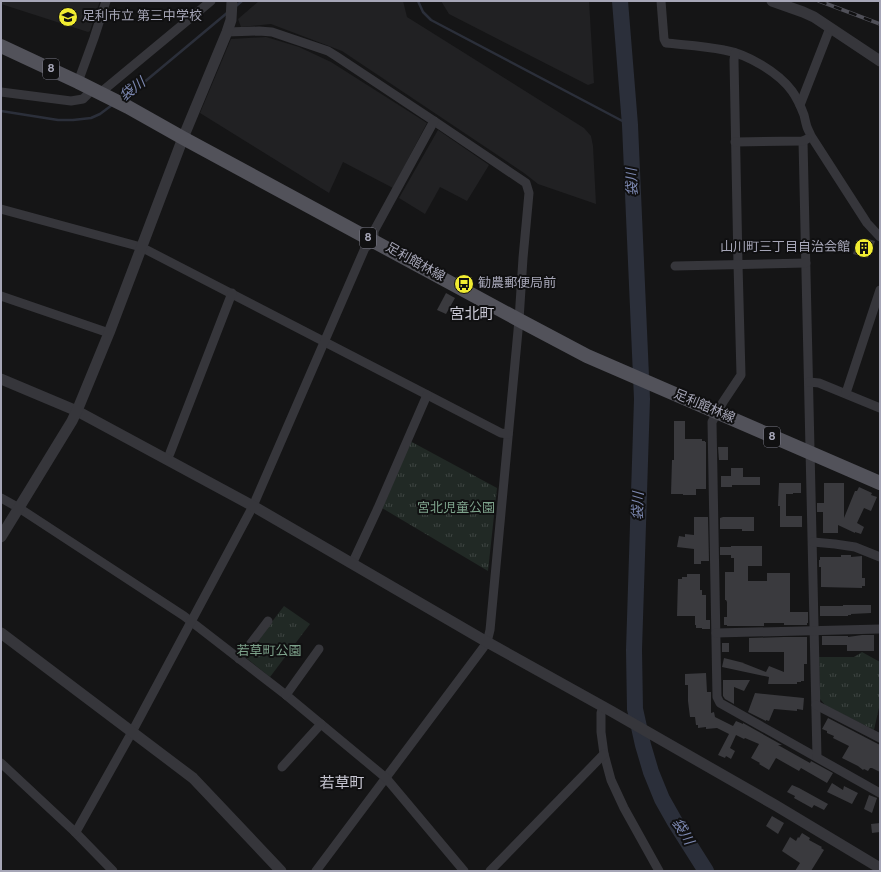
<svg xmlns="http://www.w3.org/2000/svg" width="881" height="872" font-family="Overpass,'Noto Sans JP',sans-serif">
  <defs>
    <pattern id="park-tufts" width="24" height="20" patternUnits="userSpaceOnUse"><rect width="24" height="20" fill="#212925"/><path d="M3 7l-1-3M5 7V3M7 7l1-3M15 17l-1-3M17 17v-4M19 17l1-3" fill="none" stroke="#3e4542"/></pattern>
  </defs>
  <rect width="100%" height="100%" fill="#151516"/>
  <!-- built -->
  <g fill="#212123">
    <polygon points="1,1 100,1 90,31 88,32 1,4"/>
    <polygon points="259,1 403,1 407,17 584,128 591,136 593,146 596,204 538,184 524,173 342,51 271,24 241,27 238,19"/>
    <polygon points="441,1 589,1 594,83 588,85 449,14"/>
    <polygon points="266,37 299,47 331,62 427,123 393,188 343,162 329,193 200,113 231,39"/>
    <polygon points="438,130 489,165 467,201 440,187 425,214 399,198"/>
  </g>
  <!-- park -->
  <g fill="url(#park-tufts)">
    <polygon points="410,441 497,488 488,571 382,508"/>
    <polygon points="284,606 310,624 270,677 245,657"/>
    <polygon points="862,652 880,662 880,703 874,730 825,705 820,699 819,657 854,657"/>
  </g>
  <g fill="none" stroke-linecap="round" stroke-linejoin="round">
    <!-- stream -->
    <g stroke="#2b2f3a" stroke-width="2.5">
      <polyline points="418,1 423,12 431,20 630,125"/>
      <polyline points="236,6 242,1"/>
      <polyline points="121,99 136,89 227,13"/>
      <polyline points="1,111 58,120 73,120 91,118 100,114 112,105"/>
    </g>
    <!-- river -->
    <polyline stroke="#2b2f3a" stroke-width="16" points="620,1 630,125 642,399 634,650 635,709 643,745 651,772 662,799 675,822 706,871"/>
  </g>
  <!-- building -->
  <g fill="#3a3a3e">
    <polygon points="863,239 868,241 868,239 875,241 872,250 870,250 868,258 853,254 857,240 863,242"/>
    <polygon points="446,293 455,298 446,314 437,310"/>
    <polygon points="674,421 685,421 685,439 702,439 702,441 705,441 705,442 706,442 706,489 696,489 696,495 683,495 683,494 671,494 672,460 674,460"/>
    <polygon points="718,447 728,447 728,460 719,460"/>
    <polygon points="731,468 743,468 743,477 760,477 760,485 732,485 732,487 721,487 721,476 731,476"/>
    <polygon points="779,483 801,483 801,493 793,493 793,494 786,494 786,516 802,516 802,527 780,527 780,506 778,506"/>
    <polygon points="824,483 844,483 844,518 855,491 857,491 859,487 872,493 871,495 877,497 871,511 864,508 857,523 864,527 861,534 855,532 855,533 838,525 838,533 823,533 823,512 817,512 817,503 824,503"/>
    <polygon points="694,517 708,517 709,561 701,561 701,564 694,564 694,549 677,547 679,536 685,537 685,534 694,535"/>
    <polygon points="723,517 754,517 754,531 742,531 742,529 720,529 720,518"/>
    <polygon points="731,546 762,546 762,566 748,566 748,581 767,581 767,573 790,573 790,612 808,612 808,623 807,623 807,625 784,625 784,623 764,623 764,626 727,626 727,625 724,625 724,617 727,617 727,602 726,600 725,600 725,572 734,572 734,558 731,558 731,555 720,555 720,547 731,547"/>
    <polygon points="841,555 851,555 851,557 862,556 862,578 865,578 865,586 862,586 862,588 821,587 821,567 819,567 819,560 820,560 820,557 841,557"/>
    <polygon points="687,574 700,574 700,590 702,590 702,595 706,595 706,620 710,620 710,629 702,629 702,628 696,628 696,625 695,625 695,616 677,616 678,579 682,579 682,577 687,577"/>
    <polygon points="843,605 871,605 871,613 851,614 851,615 848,615 848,616 820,616 820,606 843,606"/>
    <polygon points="862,635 874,635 874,651 847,651 847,645 822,645 822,636 848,636 848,637"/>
    <polygon points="784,637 807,637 807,664 804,664 804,681 801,681 801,682 797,682 797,684 768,684 769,677 722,667 724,658 744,663 743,663 766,672 769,666 784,672 784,652 749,652 749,638"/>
    <rect x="722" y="643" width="7" height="9"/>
    <polygon points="706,673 707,692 711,692 711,713 714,712 715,717 733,726 736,721 743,724 743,723 782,745 778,745 810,763 811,761 833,773 827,783 801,768 799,771 776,758 769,770 759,764 760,763 751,758 759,744 745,738 744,739 736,735 730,748 735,751 731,759 726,756 725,758 718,755 729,734 717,728 706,729 706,727 698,728 698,725 696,725 695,717 690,717 688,701 688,685 685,685 685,674"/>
    <polygon points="723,680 750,680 744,691 734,687 734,704 725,699 723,696"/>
    <polygon points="755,693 804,698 803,710 797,709 797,711 774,709 769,721 766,720 766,721 748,712"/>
    <polygon points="828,718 880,745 880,772 872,768 870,768 868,771 864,769 863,770 858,766 842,758 849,746 833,738 834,736 827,733 827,731 822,729"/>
    <polygon points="832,783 843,790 844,786 858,793 852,804 827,792"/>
    <polygon points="792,785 799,788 828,804 824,810 814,805 812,808 794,798 795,796 787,792"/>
    <polygon points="869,795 877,798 872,813 864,809"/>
    <polygon points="772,816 784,823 778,834 766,826"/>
    <polygon points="880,823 880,832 872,833 871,824"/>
    <polygon points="802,833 810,838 809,840 822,847 821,848 824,850 811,871 795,871 800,863 782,851 790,837 796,841 798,837 799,838"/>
  </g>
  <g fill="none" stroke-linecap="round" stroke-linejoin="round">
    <!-- minor -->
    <g stroke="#36363b" stroke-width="9">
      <path d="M661 1 664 39 666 43C685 45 705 46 724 50 747 54 778 72 792 91 797 98 801 107 804 115 805 119 806 124 807 127 808 130 810 133 811 136L867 223 880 237"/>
      <polyline points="227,32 259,31 272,32 328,51 336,56 434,121 526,183 529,193 523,258 519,320 490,630 487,642 483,648 316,871"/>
      <polyline points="735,53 734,60 738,264 741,375 723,402 712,422 717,697 720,703 880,793"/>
      <polyline points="78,82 94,38 106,1"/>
      <polyline points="1,92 71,101 83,99 87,95 92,89"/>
      <polyline points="100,93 211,1"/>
      <polyline points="800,105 830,28"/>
      <polyline points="803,141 817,757"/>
      <polyline points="735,142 803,141 807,139"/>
      <polyline points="1,209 141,247 501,433 508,434"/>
      <polyline points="675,266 806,263"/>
      <polyline points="1,296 109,333"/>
      <polyline points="809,382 819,383 880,408"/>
      <polyline points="846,393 880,290"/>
      <polyline points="167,460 170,453 232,293"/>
      <polyline points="1,498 19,508 184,616 286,695 386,778 464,871"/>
      <polyline points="813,542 835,544 855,547 880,557"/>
      <polyline points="352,564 378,508 427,395"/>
      <polyline points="716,633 880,629"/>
      <polyline points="239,659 268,621"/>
      <polyline points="286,695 319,649"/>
      <polyline points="816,705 880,738"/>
      <polyline points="603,707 601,713 601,732 604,754 611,780 624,808 659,871"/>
      <polyline points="1,763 75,832 113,871"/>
      <polyline points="282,767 321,724"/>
      <polyline points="75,832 77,830 132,732 253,506 365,248 374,241 374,231 434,121"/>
      <polyline points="490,871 604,754"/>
    </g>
    <!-- tertiary -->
    <g stroke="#36363b" stroke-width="11">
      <polyline points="772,1 803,12 814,17 880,61"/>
      <polyline points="1,379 77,411 253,506 487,642 611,711 775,805 880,868"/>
      <polyline points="1,537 72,421 79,406 109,333 183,138 227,32 231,20 232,1"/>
      <polyline points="1,633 193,778 281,871"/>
    </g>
    <!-- primary -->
    <polyline stroke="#52525a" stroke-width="14" points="1,46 78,82 128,107 183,138 519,320 587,356 880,483"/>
    <defs>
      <polyline id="rail" points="819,1 880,24"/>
    </defs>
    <!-- rail casing -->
    <use href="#rail" stroke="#505058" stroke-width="4"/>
    <!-- rail -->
    <use href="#rail" stroke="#101011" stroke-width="2.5" stroke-dasharray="8" stroke-linecap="butt"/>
  </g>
  <!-- icons -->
  <defs>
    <symbol id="school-disc" viewBox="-11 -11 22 22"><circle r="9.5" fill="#f1ec31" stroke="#101011"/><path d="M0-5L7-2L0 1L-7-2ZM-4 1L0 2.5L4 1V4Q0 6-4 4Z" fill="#111"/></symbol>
    <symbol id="building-disc" viewBox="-11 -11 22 22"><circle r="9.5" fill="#f1ec31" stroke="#101011"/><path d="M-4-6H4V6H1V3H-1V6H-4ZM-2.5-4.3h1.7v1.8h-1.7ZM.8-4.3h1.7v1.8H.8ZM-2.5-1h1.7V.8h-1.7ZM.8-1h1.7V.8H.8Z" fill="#111"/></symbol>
    <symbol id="bus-disc" viewBox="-11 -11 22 22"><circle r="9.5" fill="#f1ec31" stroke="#101011"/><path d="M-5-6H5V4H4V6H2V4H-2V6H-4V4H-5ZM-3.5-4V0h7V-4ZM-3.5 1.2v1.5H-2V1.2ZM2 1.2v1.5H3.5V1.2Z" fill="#111"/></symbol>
  </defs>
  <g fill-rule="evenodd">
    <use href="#school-disc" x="57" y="6" width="22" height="22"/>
    <use href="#building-disc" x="853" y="237" width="22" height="22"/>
    <use href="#bus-disc" x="453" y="273" width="22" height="22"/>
  </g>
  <g text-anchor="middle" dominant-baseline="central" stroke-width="4" stroke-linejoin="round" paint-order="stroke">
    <!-- shield labels -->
    <g fill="#101011" stroke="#797985" stroke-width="1">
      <rect x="43" y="59" width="16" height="20" rx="3"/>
      <rect x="360" y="228" width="16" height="20" rx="3"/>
      <rect x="764" y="427" width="16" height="20" rx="3"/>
    </g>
    <g font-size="12" font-weight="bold" fill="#a6a6b7">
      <text x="51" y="69">8</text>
      <text x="368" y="238">8</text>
      <text x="772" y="437">8</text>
    </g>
    <!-- poi labels -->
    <g font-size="13" fill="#a6a6b7" stroke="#101011" text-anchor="start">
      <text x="82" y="17">足利市立 第三中学校</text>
      <text x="850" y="248" text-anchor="end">山川町三丁目自治会館</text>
      <text x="478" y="284">勧農郵便局前</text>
    </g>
    <!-- street labels -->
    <g font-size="13" fill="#a6a6b7" stroke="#101011">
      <text transform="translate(415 263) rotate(29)">足利館林線</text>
      <text transform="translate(704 407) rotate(23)">足利館林線</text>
    </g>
    <!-- park labels -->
    <g font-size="13" fill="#7da28b" stroke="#101011">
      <text x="456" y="509">宮北児童公園</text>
      <text x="269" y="652">若草町公園</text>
    </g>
    <!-- water labels -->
    <g font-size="14" font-style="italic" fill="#7d89b2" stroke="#101011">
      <text transform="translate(133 90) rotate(-37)">袋川</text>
      <text transform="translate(633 182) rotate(-92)">袋川</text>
      <text transform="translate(639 506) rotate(-88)">袋川</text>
      <text transform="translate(682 832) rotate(59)">袋川</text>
    </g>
    <!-- quarter labels -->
    <g font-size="15" fill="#c8c7d3" stroke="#101011">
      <text x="472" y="315">宮北町</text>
      <text x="342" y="784">若草町</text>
    </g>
  </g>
  <!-- border -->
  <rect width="881" height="872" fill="none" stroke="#a6a6b7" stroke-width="4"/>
</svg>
